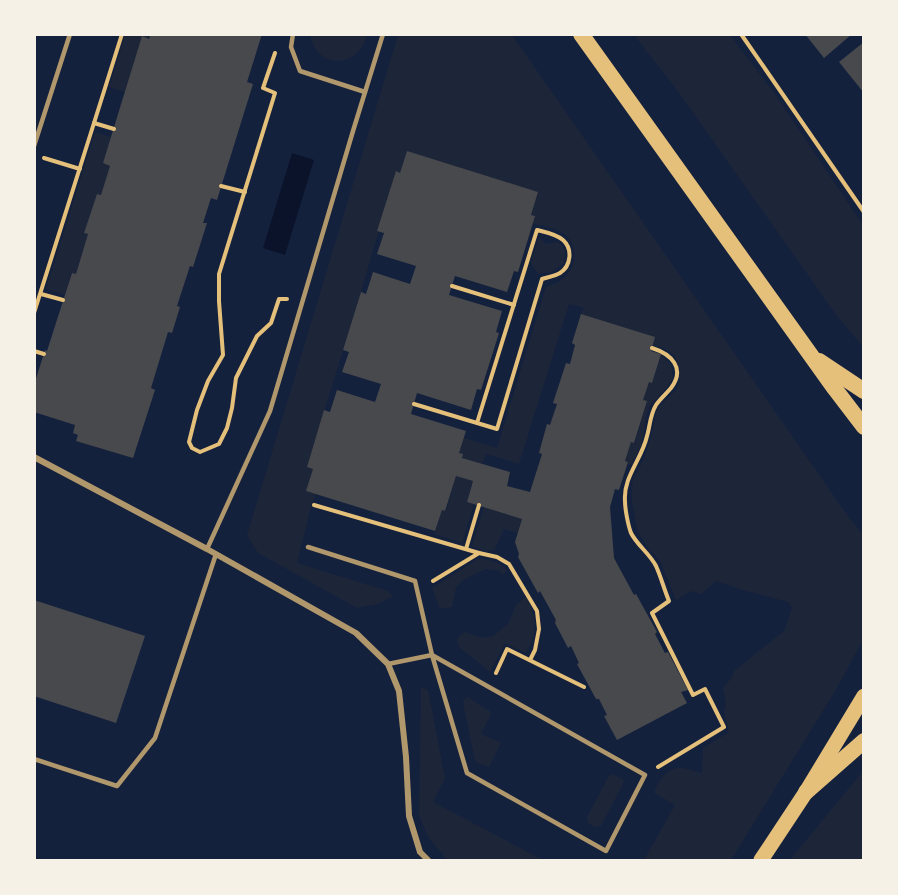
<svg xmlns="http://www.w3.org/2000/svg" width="898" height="895" font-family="Inter,sans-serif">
  <rect width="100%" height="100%" fill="#14213d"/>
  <!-- green -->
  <g fill="#1d2539">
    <polygon points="125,35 151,35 149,39 142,37 125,92 109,87"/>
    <path d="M310 35V34L367 35C358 70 316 69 310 35Z"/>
    <path d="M398 35H512L850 519 863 534V640L837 688 731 860H644L675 805 654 793C657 783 666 770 677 768 684 767 695 772 702 773L703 748 729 732 724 712 726 704 723 688 732 677 734 671 784 631 792 608 788 602 743 590 716 581 701 594 691 591 676 600 660 561 648 548 638 532 632 502V489L633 479 644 459 652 433 656 413 660 406 677 389 680 379V369L674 355 664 348 652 345 654 337 581 314 584 308 569 304 519 464 486 454 482 464 462 458 463 454 459 453 464 438 497 448 546 287C552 285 559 282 563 279 579 266 578 241 560 231 552 227 541 226 532 223L534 216 531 215 538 192 407 152 400 173 396 172 361 292 307 467 313 469 316 494 310 511 297 563 388 591 393 596 378 604 357 608 258 553 247 535Z"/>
    <polygon points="634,35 730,35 772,90 863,225 863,347 837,316 677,90"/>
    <polygon points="95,132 111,137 103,163 110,166 101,195 97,194 84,233 88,234 76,274 71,273 65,295 46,289"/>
    <polygon points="539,237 546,244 557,242 562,245 565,252 564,263 552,272 539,274 534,268 531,262"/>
    <polygon points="661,354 671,365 673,378 667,387 649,407 646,417 642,444 631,465 627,464 628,462 625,461 631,442 635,443 647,402 643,400 649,382 652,383"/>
    <polygon points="456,476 473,481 467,502 474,504 462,543 434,534 442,510 446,511"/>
    <polygon points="484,507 522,519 517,533 504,529 494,551 481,550 472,546"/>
    <path d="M478 559C490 560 500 561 507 571L502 575 500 571 486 569 465 579 456 587 452 607 440 609 432 588Z"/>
    <path d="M526 597C537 616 538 634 526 653L505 643 490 672 459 647 457 640 460 635 465 632 481 638 493 636 508 624 516 605Z"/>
    <polygon points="421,687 428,690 445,778 433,802 543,860 447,860 428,837 419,815"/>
    <polygon points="467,697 490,711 491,714 481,734 501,743 489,767 478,763 475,760 463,703 464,700"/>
    <polygon points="863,771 863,860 790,860"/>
    <polygon points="613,774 624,780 622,786 601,826 595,827 588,823 587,817 609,776"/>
  </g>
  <!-- water -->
  <polygon fill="#0b132b" points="292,153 314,160 285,255 263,248"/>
  <!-- building -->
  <g fill="#48494c">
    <polygon points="151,34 262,34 247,82 253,84 217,200 211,198 203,223 207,223 193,267 190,266 177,306 180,307 172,333 168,332 151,388 155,390 133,458 76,441 78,435 73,433 75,425 34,412 34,385 45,350 47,351 72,273 76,274 88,234 84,233 97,194 101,195 110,166 103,163 142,36 149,39"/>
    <polygon points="805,34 852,34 824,58"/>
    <polygon points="864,42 864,93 839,62"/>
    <polygon points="407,151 538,192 531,215 535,216 518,272 514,271 507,292 455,276 449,295 502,311 496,332 499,333 481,390 477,389 471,410 417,393 411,414 466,431 459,453 463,454 462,458 510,472 507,486 530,492 542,454 539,453 547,424 550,425 557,404 553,403 566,363 570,364 575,345 572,343 581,314 655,337 651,351 661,354 652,383 649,382 643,400 647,401 634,443 631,442 625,461 628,462 619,490 615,489 610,507 614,558 634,595 636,594 657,632 655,634 665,653 668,652 688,690 681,692 687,703 617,740 604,716 607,715 599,699 596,699 577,664 579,663 571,646 568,648 555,623 556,620 540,591 538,593 518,557 519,554 515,542 522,519 467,502 473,481 456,476 445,511 442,510 435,531 306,491 313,469 307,467 324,410 330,412 337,390 375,402 381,384 342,372 349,352 343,350 361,292 366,294 373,272 410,284 416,266 377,254 384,233 377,231 396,171 400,173"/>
    <polygon points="34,600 145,636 116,723 34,696"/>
  </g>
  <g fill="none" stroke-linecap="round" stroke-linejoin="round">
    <!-- path -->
    <g stroke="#e5c07b" stroke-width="4">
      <polyline points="741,34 864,212"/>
      <polyline points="275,53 263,88 275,93 219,274 219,301 223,355 208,381 197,410 189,442 192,448 200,452 219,444 227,428 232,408 236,378 257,336 271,323 279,299 287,299"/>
      <polyline points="94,123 122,34"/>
      <polyline points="44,158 80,169"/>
      <polyline points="221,186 245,192"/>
      <polyline points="452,286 514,305"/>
      <polyline points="41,294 63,300"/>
      <polyline points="34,313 94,123 114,129"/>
      <path d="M652 348C671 354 686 368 671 388 666 394 660 399 656 405 650 415 650 426 647 436 642 459 623 477 625 501 625 509 628 525 631 533 637 545 650 554 656 566 661 577 664 589 669 601L652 613 693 695 705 689 724 727 658 767"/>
      <polyline points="34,351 44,354"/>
      <path d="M414 404 497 429 542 279C548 277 555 276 560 273 571 266 573 249 563 240 556 234 545 232 537 230L477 423"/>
      <polyline points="314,505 479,553 433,581"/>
      <polyline points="466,549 479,505"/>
      <polyline points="479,553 497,557 509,564 537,611 539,629 535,650 530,660"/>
      <polyline points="496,673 507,649 584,687"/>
    </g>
    <!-- service -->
    <g stroke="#b1986c" stroke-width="4.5">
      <polyline points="293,34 291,47 300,71 365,92"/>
      <polyline points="34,146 70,34"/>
      <polyline points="308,547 415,581 432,655 467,773 606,851 645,775 432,655 388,664"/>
      <polyline points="207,549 270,411 353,131 383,34"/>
      <polyline points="34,759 117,786 155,738 216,554"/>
    </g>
    <!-- minor -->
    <polyline stroke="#b1986c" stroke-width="6" points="34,457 207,549 356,633 388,664 399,691 406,757 409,816 420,852 428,860"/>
    <!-- primary -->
    <polyline stroke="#e5c07b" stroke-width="15" points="761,860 806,792 864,696"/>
    <!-- trunk -->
    <g stroke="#e5c07b" stroke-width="16">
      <polyline points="581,34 835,389 864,427"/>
      <polyline points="819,361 864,391"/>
      <polyline points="806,792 864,741"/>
    </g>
  </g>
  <!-- border -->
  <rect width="898" height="895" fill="none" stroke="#f6f1e7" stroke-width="72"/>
</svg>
